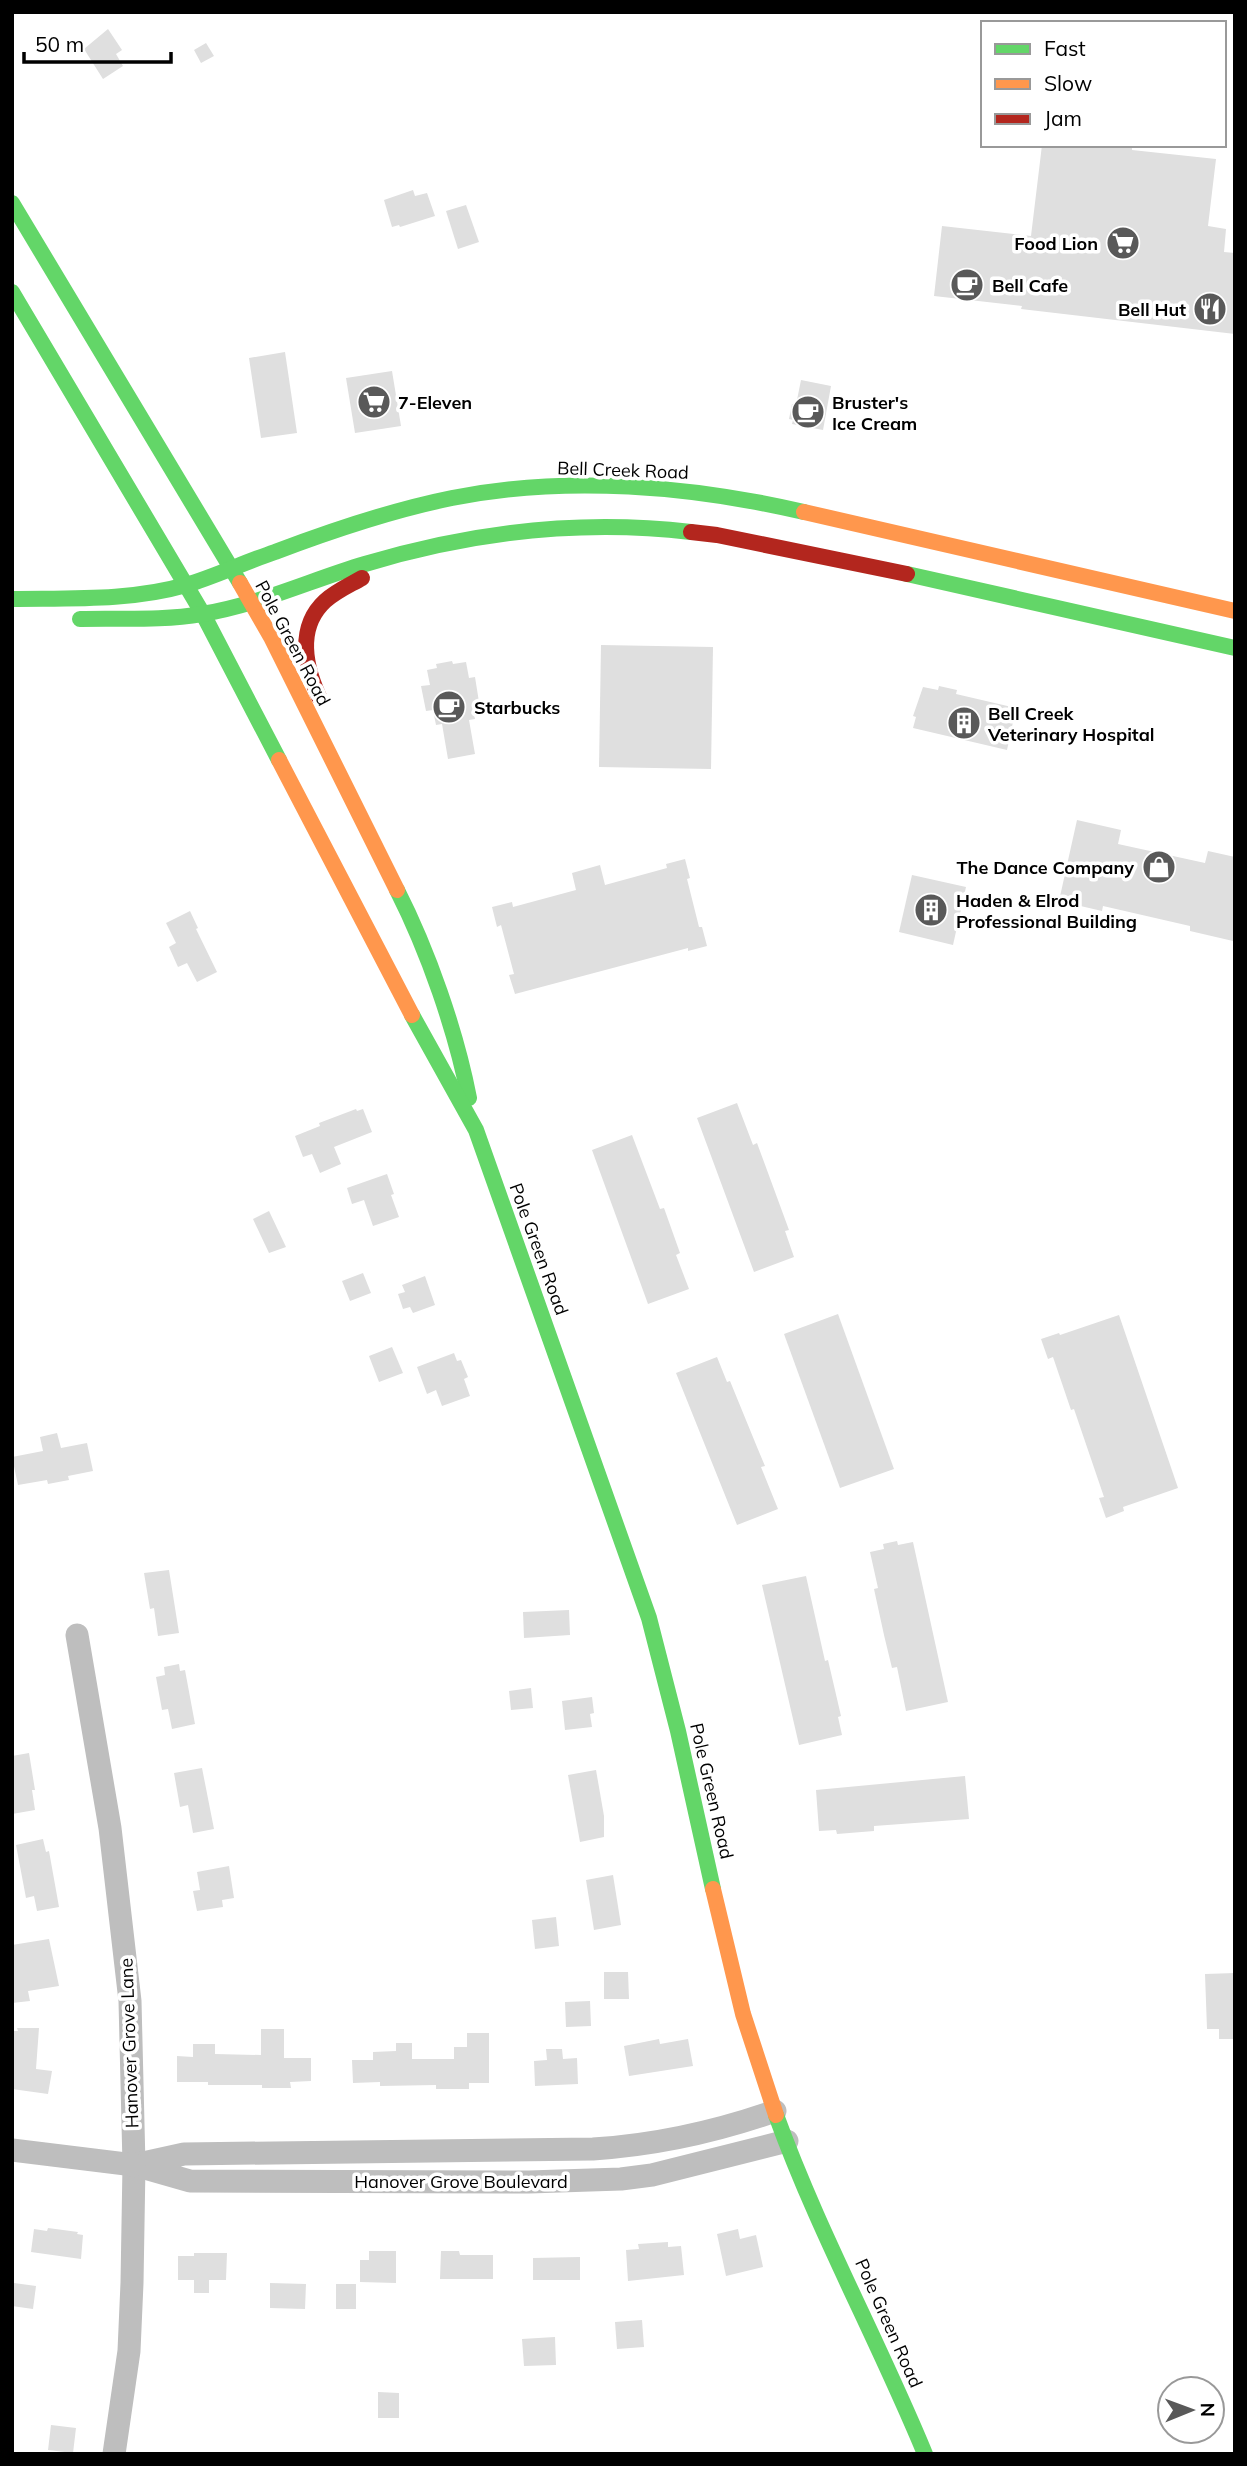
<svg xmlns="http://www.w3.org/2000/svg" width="1247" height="2466" font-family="Mulish,sans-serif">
  <rect width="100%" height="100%" fill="#fff"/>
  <!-- building -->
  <g fill="#dfdfdf">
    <polygon points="108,29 122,50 116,54 123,66 103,79 84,49"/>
    <polygon points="206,43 214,56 201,63 194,50"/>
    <polygon points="1042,145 1132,145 1132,150 1216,159 1208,226 1226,229 1224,252 1235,253 1235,334 1021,309 1022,306 934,296 942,226 1031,236"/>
    <polygon points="413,190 415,196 427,193 435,216 400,227 399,225 392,227 384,200"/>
    <polygon points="466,205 479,242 458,249 446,211"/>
    <polygon points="285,352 297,433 261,438 249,358"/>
    <polygon points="392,371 401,426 355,433 346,378"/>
    <polygon points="801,380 831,386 823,430 792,424 793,420 789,419 792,404 795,404 797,400"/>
    <polygon points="601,645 713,647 711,769 599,767"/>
    <polygon points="452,661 453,664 466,662 469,678 475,677 479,702 472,703 475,719 469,720 475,754 448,759 442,724 436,725 433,710 426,711 421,686 430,685 427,670 437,668 436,664"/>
    <polygon points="939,686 957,690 956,694 1016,708 1007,750 913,728 916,717 913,716 923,687 938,690"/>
    <polygon points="1077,820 1121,830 1118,844 1205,863 1208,851 1235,857 1235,931 1233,941 1190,931 1190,926 1103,906 1102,911 1059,901"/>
    <polygon points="685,859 690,878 687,879 699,927 702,927 707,946 688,951 688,948 515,994 509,975 514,974 501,925 497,927 492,907 512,902 513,907 576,890 572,873 600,865 605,885 667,868 666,864"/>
    <polygon points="912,875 966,887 953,945 899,932"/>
    <polygon points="190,911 198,928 196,929 217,972 197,982 187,963 178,967 169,947 176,943 166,923"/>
    <polygon points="737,1103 753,1145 757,1143 789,1230 785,1231 794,1257 754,1272 697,1118"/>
    <polygon points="356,1109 357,1111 363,1109 372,1132 334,1147 341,1164 320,1173 312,1154 303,1157 295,1136 320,1126 319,1123"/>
    <polygon points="632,1135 660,1209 664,1208 680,1253 676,1255 689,1289 648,1304 592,1150"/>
    <polygon points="387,1174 394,1194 391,1195 399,1217 373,1226 364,1200 352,1204 347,1188"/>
    <polygon points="269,1211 286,1247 269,1253 253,1219"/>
    <polygon points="363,1273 371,1293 350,1301 342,1281"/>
    <polygon points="425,1276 435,1305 413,1313 410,1307 403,1309 398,1294 405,1292 402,1285"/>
    <polygon points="838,1314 894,1469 840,1488 784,1334"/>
    <polygon points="1119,1315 1178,1488 1123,1507 1124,1511 1106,1518 1099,1498 1104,1497 1074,1409 1071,1410 1053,1357 1048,1359 1041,1339 1059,1333 1060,1335"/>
    <polygon points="392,1347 403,1373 379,1382 369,1356"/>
    <polygon points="454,1353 457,1361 461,1360 468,1377 464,1379 470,1396 442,1406 436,1390 427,1394 417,1367"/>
    <polygon points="717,1357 727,1382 730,1381 757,1447 765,1466 761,1467 778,1509 737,1525 676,1373"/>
    <polygon points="57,1433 61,1448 87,1443 93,1471 68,1476 69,1480 48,1484 47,1480 18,1485 12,1457 43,1451 40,1437"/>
    <polygon points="897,1541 898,1545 913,1542 948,1702 906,1711 897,1667 892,1668 884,1635 874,1589 878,1588 870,1552 884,1549 883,1544"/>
    <polygon points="169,1570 179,1633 158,1636 154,1608 150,1609 144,1573"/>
    <polygon points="806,1576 825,1661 828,1660 841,1716 838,1717 842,1735 799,1745 762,1585"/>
    <polygon points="569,1610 570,1635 524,1638 523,1612"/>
    <polygon points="179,1664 180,1671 185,1670 195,1724 172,1729 168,1709 162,1710 156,1677 165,1675 164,1667"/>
    <polygon points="531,1688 533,1708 511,1710 509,1691"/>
    <polygon points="592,1697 594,1713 590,1714 592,1727 565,1730 562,1701"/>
    <polygon points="29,1753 35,1790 32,1790 35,1810 12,1814 12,1756"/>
    <polygon points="202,1768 214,1829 193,1833 188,1805 180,1807 174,1773"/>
    <polygon points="596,1770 604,1816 604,1837 580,1842 568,1775"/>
    <polygon points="965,1776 969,1819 874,1826 874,1831 837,1834 836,1830 819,1831 816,1790"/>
    <polygon points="43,1839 46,1852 49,1851 59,1907 37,1911 34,1896 26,1898 16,1845"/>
    <polygon points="229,1866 234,1898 222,1900 223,1907 197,1911 193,1891 200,1890 197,1872"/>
    <polygon points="613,1875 621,1925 594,1930 586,1880"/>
    <polygon points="556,1917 559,1946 535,1949 532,1920"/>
    <polygon points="49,1939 59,1986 28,1991 30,2001 12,2003 12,1945"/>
    <polygon points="604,1972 628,1972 629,1999 604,1999"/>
    <polygon points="1235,1973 1235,2039 1219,2039 1219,2029 1207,2029 1205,1974"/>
    <polygon points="590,2001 591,2026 566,2027 565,2002"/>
    <polygon points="17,2028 39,2028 36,2069 52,2071 48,2094 12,2089 12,2031 18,2031"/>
    <polygon points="261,2029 284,2029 284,2058 311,2058 311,2081 290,2082 291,2088 262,2088 262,2085 208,2085 208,2082 177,2082 177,2056 193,2057 193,2044 215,2044 215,2054 261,2055"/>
    <polygon points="467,2033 489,2033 489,2083 469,2083 469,2089 436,2089 436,2085 380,2086 380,2082 353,2083 352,2060 373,2060 373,2052 396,2051 396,2043 412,2043 412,2059 454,2059 454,2047 467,2047"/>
    <polygon points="659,2039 660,2044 688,2039 693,2066 629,2076 624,2046"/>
    <polygon points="546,2049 562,2049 563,2059 577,2058 578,2084 535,2086 534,2061 547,2060"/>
    <polygon points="48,2228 78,2232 77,2234 83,2235 81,2259 31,2252 34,2229 47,2231"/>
    <polygon points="738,2229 740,2239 756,2235 763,2267 726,2276 717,2234"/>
    <polygon points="668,2242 668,2247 681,2246 684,2275 628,2281 626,2250 639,2249 638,2244"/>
    <polygon points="369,2251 396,2251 396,2283 360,2282 360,2260 369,2260"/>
    <polygon points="441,2251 459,2251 460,2255 493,2255 493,2279 440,2279"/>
    <polygon points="194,2253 227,2253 226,2280 209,2280 209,2293 194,2293 194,2280 178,2280 178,2256 194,2256"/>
    <polygon points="580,2257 580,2280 533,2280 533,2258"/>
    <polygon points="14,2283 36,2286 33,2309 12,2306"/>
    <polygon points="270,2283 306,2284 305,2309 270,2308"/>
    <rect x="336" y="2284" width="20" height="25"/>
    <polygon points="642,2320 644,2347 617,2349 615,2322"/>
    <polygon points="555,2337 556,2365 524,2366 522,2339"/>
    <polygon points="378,2392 399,2393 399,2418 378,2418"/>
    <polygon points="51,2425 76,2428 73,2453 48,2450"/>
  </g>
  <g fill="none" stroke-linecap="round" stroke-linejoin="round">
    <!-- street -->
    <g stroke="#bebebe" stroke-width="23">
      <polyline points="77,1635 110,1828 130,2001 134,2165 132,2283 129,2351 114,2454"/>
      <path d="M775 2111C715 2132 656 2145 593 2149L184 2154 134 2165 190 2181 529 2182 621 2179 652 2175 787 2141"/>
      <polyline points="12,2150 134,2165"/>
    </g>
    <!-- fast -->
    <g stroke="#63d668" stroke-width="16">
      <polyline points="12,203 240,583"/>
      <polyline points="12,292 203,614 279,760"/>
      <polyline points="907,574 1235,648"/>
      <path d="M12 599C69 598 131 601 186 585 216 576 245 562 275 552 333 530 392 510 452 498 566 475 692 486 804 512"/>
      <path d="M80 619C121 618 162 621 202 614 258 605 311 580 365 564 471 532 580 519 691 532"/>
      <path d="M397 890C428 951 456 1031 469 1098"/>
      <polyline points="412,1015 476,1130 649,1618 678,1731 713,1889"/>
      <path d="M776 2115C818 2231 878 2340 925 2454"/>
    </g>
    <!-- slow -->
    <g stroke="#ff974d" stroke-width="16">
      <polyline points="804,512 1235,611"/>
      <polyline points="240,583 271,637 397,890"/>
      <polyline points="279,760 412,1015"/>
      <polyline points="713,1889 743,2014 776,2115"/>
    </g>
    <!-- jam -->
    <g stroke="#b3261e" stroke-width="16">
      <polyline points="691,532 717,535 907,574"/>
      <path d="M319 697C305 666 297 627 325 601 336 591 350 585 362 578"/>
    </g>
  </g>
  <!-- icons -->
  <defs>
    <symbol id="supermarket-disc" viewBox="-11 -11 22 22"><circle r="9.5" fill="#595959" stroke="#fff"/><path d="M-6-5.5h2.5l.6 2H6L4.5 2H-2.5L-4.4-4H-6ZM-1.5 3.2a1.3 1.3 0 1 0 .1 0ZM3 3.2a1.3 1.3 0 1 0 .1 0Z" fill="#fff"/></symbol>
    <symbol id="cafe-disc" viewBox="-11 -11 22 22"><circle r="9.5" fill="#595959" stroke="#fff"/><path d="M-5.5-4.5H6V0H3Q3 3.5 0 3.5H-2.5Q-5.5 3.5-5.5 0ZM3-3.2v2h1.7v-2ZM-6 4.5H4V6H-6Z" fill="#fff"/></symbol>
    <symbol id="restaurant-disc" viewBox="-11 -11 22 22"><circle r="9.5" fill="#595959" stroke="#fff"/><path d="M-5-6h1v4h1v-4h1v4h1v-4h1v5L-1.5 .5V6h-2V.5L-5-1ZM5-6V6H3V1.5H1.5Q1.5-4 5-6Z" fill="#fff"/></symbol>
    <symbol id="building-disc" viewBox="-11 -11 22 22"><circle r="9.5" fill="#595959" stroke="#fff"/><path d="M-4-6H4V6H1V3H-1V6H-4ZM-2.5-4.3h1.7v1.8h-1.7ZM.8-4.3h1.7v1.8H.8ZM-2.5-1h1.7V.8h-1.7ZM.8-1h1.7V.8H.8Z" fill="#fff"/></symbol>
    <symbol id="shop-disc" viewBox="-11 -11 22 22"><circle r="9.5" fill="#595959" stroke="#fff"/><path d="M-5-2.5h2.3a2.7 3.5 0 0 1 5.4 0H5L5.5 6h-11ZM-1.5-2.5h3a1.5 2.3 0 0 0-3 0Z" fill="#fff"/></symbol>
  </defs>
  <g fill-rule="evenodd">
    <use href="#supermarket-disc" x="1104" y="224" width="38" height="38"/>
    <use href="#cafe-disc" x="948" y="266" width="38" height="38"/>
    <use href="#restaurant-disc" x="1191" y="290" width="38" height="38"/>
    <use href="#supermarket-disc" x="355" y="383" width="38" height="38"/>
    <use href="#cafe-disc" x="789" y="393" width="38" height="38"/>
    <use href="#cafe-disc" x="430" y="688" width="38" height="38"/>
    <use href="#building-disc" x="945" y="704" width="38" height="38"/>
    <use href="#shop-disc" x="1140" y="848" width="38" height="38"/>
    <use href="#building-disc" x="912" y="891" width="38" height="38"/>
  </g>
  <g text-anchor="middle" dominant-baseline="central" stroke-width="7" stroke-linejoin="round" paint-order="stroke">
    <!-- poi labels -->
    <g font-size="18" font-weight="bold" fill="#000" stroke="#fff" text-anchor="start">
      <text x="1098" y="243" text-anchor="end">Food Lion</text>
      <text x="992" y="285">Bell Cafe</text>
      <text x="1186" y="309" text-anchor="end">Bell Hut</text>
      <text x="398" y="402">7-Eleven</text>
      <text x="832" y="402">Bruster's<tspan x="832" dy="21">Ice Cream</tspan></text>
      <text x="474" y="707">Starbucks</text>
      <text x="988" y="713">Bell Creek<tspan x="988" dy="21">Veterinary Hospital</tspan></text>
      <text x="1134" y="867" text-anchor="end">The Dance Company</text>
      <text x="956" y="900">Haden &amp; Elrod<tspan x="956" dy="21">Professional Building</tspan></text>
    </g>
    <!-- street labels -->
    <g font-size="18" fill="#000" stroke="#fff">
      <text transform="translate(623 470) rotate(2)">Bell Creek Road</text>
      <text transform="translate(293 643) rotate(62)">Pole Green Road</text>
      <text transform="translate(539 1249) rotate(70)">Pole Green Road</text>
      <text transform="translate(712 1791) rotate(77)">Pole Green Road</text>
      <text transform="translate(129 2043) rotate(-92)">Hanover Grove Lane</text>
      <text x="461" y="2181">Hanover Grove Boulevard</text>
      <text transform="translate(889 2323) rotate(66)">Pole Green Road</text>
    </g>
  </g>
  <!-- border -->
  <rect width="1247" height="2466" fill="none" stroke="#000000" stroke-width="28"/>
  <!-- legend -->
  <rect x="981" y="21" width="245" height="126" fill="#ffffff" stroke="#999999" stroke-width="2"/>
  <rect x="995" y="44" width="35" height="10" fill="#63d668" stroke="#999999" stroke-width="2"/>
  <text x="1044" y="56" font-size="21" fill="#000000">Fast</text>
  <rect x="995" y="79" width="35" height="10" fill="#ff974d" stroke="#999999" stroke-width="2"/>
  <text x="1044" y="91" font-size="21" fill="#000000">Slow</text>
  <rect x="995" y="114" width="35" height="10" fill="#b3261e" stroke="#999999" stroke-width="2"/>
  <text x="1044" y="126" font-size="21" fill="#000000">Jam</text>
  <!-- north arrow -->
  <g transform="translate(1191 2410) rotate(89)"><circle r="33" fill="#ffffff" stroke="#999999" stroke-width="2"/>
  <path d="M0-5L12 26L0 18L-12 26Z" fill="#595959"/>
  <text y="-10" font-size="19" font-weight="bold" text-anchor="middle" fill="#000000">N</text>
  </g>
  <!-- scale -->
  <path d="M24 52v10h147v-10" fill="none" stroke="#000000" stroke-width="3.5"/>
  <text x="35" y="52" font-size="21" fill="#000000" stroke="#ffffff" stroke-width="5" paint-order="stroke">50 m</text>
</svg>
